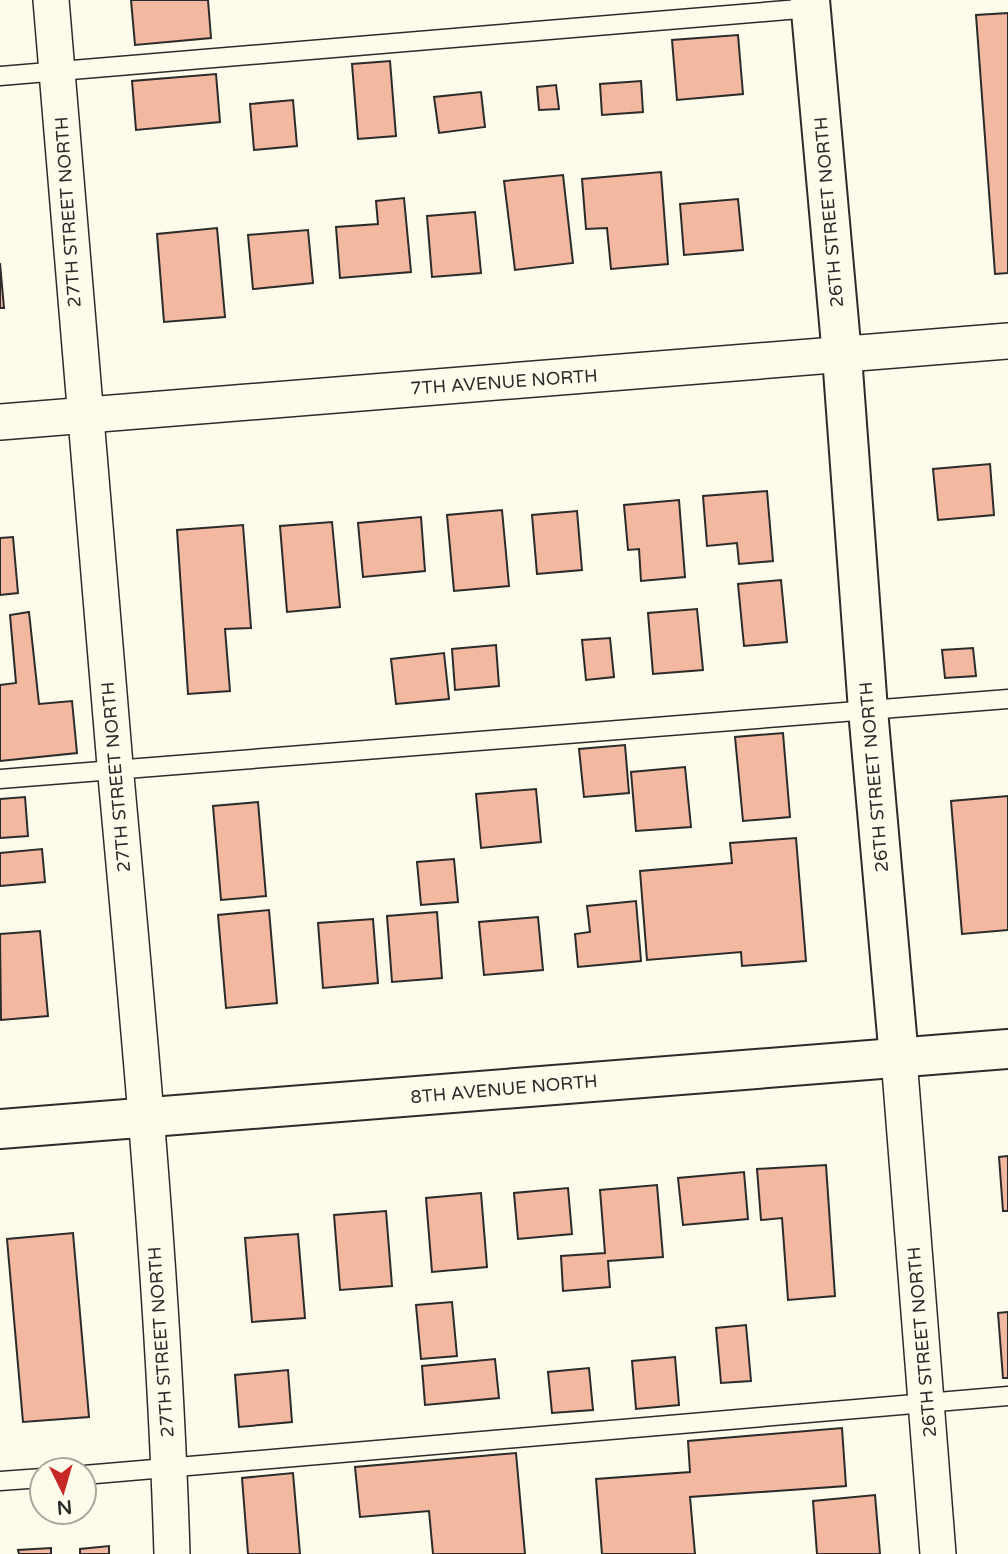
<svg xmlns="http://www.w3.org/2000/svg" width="1008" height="1554" font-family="'Varela Round',sans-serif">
  <rect width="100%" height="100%" fill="#fdfbea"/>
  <!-- building -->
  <g fill="#f2b8a0" stroke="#2b2b2b" stroke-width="2">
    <polygon points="131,0 208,0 211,38 135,45"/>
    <polygon points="1008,13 1008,273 995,274 976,15"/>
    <polygon points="738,35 743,94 677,100 672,40"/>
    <polygon points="390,61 396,136 358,139 352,64"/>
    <polygon points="216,74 220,122 136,130 132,81"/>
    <polygon points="641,81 643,112 602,115 600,84"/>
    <polygon points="556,85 559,109 539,110 537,87"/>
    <polygon points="481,92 485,127 439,133 434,97"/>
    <polygon points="293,100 297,146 254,150 250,104"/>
    <polygon points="661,172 668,264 611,269 607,228 586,229 582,179"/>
    <polygon points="563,175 573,263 515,270 504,181"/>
    <polygon points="404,198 411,272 340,278 336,227 378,224 376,201"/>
    <polygon points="738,199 743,250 684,255 680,204"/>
    <polygon points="475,212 481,273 432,277 427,216"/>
    <polygon points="217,228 225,317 164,322 157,234"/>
    <polygon points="308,230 313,283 253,289 248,235"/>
    <polygon points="0,263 4,308 0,308"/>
    <polygon points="990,464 994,515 938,520 933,469"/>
    <polygon points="767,491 773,561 739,564 737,543 707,546 703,496"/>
    <polygon points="679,500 685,577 641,581 639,549 628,550 624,505"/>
    <polygon points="502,510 509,586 454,591 447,515"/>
    <polygon points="577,511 582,570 537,574 532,515"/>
    <polygon points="421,517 425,571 363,577 358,523"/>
    <polygon points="332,522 340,607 287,612 280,526"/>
    <polygon points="243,525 251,628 225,629 230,691 188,694 177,530"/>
    <polygon points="13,537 18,593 0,595 0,538"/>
    <polygon points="781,580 787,642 744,646 738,584"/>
    <polygon points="697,609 703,670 653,674 648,613"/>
    <polygon points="29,612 39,704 72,701 77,753 0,761 0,685 16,683 10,615"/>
    <polygon points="610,638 614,677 586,680 582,640"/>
    <polygon points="496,645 499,686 455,690 452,649"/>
    <polygon points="973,648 976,676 945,678 942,650"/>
    <polygon points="444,653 449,699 396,704 391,659"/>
    <polygon points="783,733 790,817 743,821 735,737"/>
    <polygon points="625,745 629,793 584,797 579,749"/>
    <polygon points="685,767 691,827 636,831 631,772"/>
    <polygon points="536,789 541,842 481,848 476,794"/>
    <polygon points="1008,796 1008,930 962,934 951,801"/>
    <polygon points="25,797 28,836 0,838 0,799"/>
    <polygon points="258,802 266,896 221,900 213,806"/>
    <polygon points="796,838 806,961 742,966 741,952 647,960 640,871 732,863 730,843"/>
    <polygon points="42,849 45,882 0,886 0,853"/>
    <polygon points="454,859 458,902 421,905 417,862"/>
    <polygon points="636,901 641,961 578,967 575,934 590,932 587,906"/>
    <polygon points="269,910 277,1003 226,1008 218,915"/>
    <polygon points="437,912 442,978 392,982 387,916"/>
    <polygon points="538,917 543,970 484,975 479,922"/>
    <polygon points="373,919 378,983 323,988 318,923"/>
    <polygon points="40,931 48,1016 1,1020 0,934"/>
    <polygon points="1008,1156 1008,1211 1003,1211 999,1157"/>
    <polygon points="826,1165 835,1296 788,1300 782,1218 761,1220 757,1169"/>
    <polygon points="744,1172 748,1219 683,1225 678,1178"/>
    <polygon points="657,1185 663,1257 608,1261 610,1287 563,1291 561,1256 605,1253 600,1190"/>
    <polygon points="568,1188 572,1234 518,1239 514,1193"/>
    <polygon points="481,1193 487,1267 432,1272 426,1198"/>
    <polygon points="386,1211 392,1286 340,1290 334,1215"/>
    <polygon points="73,1233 89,1417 23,1422 7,1239"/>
    <polygon points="298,1234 305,1318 252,1322 245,1238"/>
    <polygon points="452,1302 457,1356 421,1359 416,1305"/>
    <polygon points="1008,1312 1008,1378 1003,1378 998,1313"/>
    <polygon points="746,1325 751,1381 721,1383 716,1328"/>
    <polygon points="675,1357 679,1405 636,1409 632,1361"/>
    <polygon points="495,1359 499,1398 425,1405 422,1366"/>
    <polygon points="589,1368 593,1410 552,1413 548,1372"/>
    <polygon points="288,1370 292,1422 239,1427 235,1375"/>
    <polygon points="842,1428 846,1486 690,1497 695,1554 602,1554 596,1479 690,1472 688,1441"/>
    <polygon points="516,1453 525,1554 433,1554 429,1511 360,1517 355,1467"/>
    <polygon points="293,1473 300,1554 248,1554 242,1478"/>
    <polygon points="875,1495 880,1554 817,1554 813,1501"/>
    <polygon points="109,1546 109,1554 80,1554 80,1549"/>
    <polygon points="51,1548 51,1554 19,1554 18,1550"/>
  </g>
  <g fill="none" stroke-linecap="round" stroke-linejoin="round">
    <defs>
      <g id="lane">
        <polyline points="0,76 811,8"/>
        <polyline points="0,779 1008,699"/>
        <polyline points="84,1475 1008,1396"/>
        <polyline points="0,1481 42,1478"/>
      </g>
      <g id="street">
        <path d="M51 0C71 255 92 510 115 765 139 1028 164 1290 172 1554"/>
        <polyline points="0,422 1008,341"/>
        <polyline points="899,1058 938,1554"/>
      </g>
      <g id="secondary">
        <polyline points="810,0 842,356 868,710 899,1058"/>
        <polyline points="0,1129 1008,1049"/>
      </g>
    </defs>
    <!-- lane casing -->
    <use href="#lane" stroke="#2b2b2b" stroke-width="21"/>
    <!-- street casing -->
    <use href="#street" stroke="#2b2b2b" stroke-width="38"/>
    <!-- secondary casing -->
    <use href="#secondary" stroke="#2b2b2b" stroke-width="42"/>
    <!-- lane -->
    <use href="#lane" stroke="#fdfbea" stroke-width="18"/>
    <!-- street -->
    <use href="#street" stroke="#fdfbea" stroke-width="35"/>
    <!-- secondary -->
    <use href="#secondary" stroke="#fdfbea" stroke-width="38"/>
  </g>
  <g text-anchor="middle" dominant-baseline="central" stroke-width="5" stroke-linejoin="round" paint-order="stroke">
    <!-- street labels -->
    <g font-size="18" fill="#2b2b2b" stroke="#fdfbea">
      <text transform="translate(68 212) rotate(-94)">27TH STREET NORTH</text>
      <text transform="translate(829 212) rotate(-95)">26TH STREET NORTH</text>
      <text transform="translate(504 382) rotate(-4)">7TH AVENUE NORTH</text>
      <text transform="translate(116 777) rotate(-95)">27TH STREET NORTH</text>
      <text transform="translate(874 777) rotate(-95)">26TH STREET NORTH</text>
      <text transform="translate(504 1089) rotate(-5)">8TH AVENUE NORTH</text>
      <text transform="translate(161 1342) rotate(-94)">27TH STREET NORTH</text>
      <text transform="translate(922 1342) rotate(-95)">26TH STREET NORTH</text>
    </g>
  </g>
  <!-- north arrow -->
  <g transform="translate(63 1491) rotate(175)"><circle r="33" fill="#fdfbea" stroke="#a9a89e" stroke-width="2"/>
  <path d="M0-5L12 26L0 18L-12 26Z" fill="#c62828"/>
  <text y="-10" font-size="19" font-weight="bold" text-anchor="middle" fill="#2b2b2b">N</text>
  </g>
</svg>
